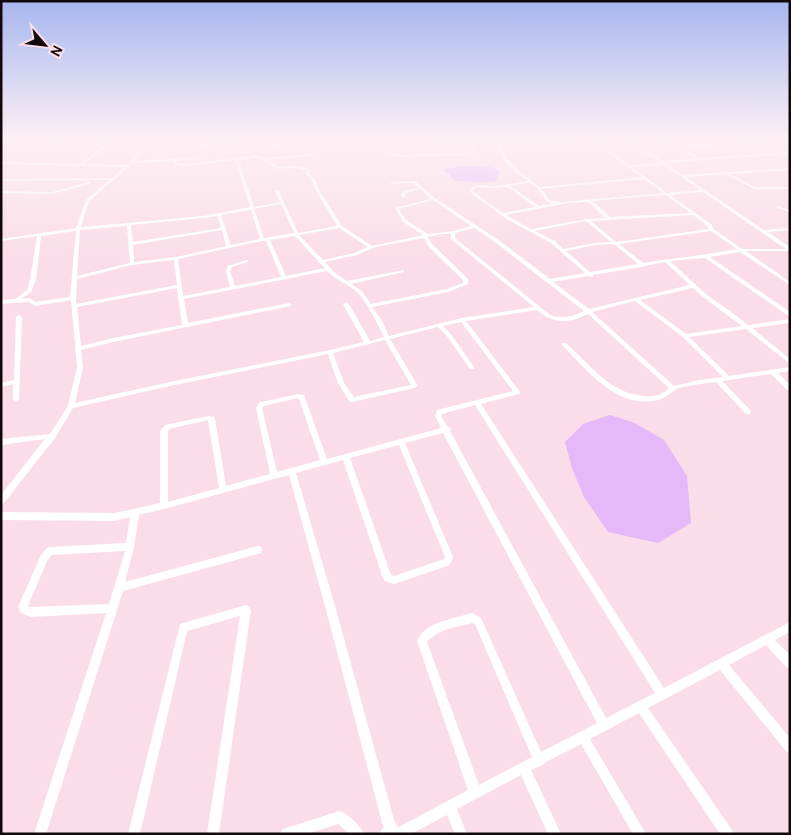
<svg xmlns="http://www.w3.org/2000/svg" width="791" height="835" font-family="Overpass,sans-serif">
  <rect width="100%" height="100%" fill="#fadde8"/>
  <!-- water -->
  <g fill="#e4b8f9">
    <path d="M464 166 491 167 500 172 496 181C494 182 462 182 457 181 453 180 453 179 450 176V174L444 171V169Z"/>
    <polygon points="610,415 635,423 664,440 687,476 691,523 658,543 608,532 584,497 572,468 565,442 583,424"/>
  </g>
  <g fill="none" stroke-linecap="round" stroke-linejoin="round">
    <!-- minor -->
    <g fill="#fff" fill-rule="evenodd">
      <path d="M51 140H54L45 147 70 149 79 140H82L74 149C88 150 99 155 107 140H110L106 148 84 164 128 165 130 166 89 201 81 227 203 216 250 207 235 160 185 166 176 165 173 161 132 163 131 165H129L144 140H147L142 148 206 145 224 142 244 150 274 145 277 141 285 140 279 143 276 147 248 151 264 158 313 154 312 156 267 160 278 167 296 166 311 169 309 174 315 179 320 191 342 226 372 246 423 235 403 222 395 208 431 199 421 189 406 193 405 194V198H403L401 194 404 191 418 188 413 183 392 184 390 183 392 182 415 181 435 198 500 241 550 279 585 273 551 243 508 220 473 195 469 190 476 185 495 186 528 181C519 175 508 167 502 158 499 153 498 147 494 143H474L475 152 468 155 399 157 387 154V152L399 155 468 153 471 152 470 143 418 142 416 141 417 140H495L499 143 557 140H584L500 145 506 158 521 173 540 187 642 177 594 143 588 140 596 141 629 165 661 163 628 140H632L662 161 696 159 664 140H668L678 146 712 144 711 146 681 148 700 158 761 154 733 140H737L741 142 786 140 744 144 765 154 790 152V154L665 163 683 175 790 168V170L730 174 755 187H790V189H754L726 174 686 177 764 230 790 228V230L768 232 790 247V251H746L790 282V285L740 252 710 257 790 312V317L705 258 670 261 707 295 730 311 748 325 790 319V323L752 328 790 359V364L746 329 689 337 729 376 790 367V371L778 373 790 385V391H788L771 374 722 381 750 410 751 412 750 414H746L716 382C707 383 681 386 675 390 669 394 665 398 658 400 617 410 587 370 562 345L561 344 562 343H566C589 364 611 394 644 396 654 397 662 395 669 388L588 314C568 324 554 324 537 310L466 321 520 392 519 394 481 404 664 688 790 622V632L775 640 790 655V668L786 667 766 645 729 665 790 738V753L786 751 720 670 648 708 732 830 734 834H720L639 713 590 739 646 834H633L581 744 544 763 543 765 531 770 561 834H548L521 775 457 809 467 834H455L447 815 411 834H379L381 830 384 828 382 822 325 606 289 475 164 509 139 515 134 547 125 582 258 546 261 547 262 550 261 553 258 554 123 591 46 834H34L106 613 31 617 21 613 18 607 41 555 47 548 50 547 126 543 130 517 115 521 1 520V512L115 513 160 503V432L165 425 208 416 214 417 215 419 226 486 270 474 256 408 260 402H262L298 394 304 395 327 459 441 428 435 416 437 410 513 391 461 322 443 326 450 333 474 367 475 368 474 369H470L446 335 438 327 390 339 418 386 415 388 352 402H350L338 383 328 354 170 386 73 408 55 438 4 503 1 504V495L45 439 1 445V439L50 434 68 406 77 367 71 300 35 306 29 302 1 304V300L16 299 27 290 30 280 37 236 1 241V239L76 228 86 200 109 180 1 181V179L112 178 125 167 1 164V162L79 164 95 153 41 149V147ZM224 144 254 156 185 164 178 163 176 161 205 158 203 157 134 161 141 150 206 147ZM257 158 263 160 276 169 296 168 308 171 305 174 311 179 316 191 337 226 298 233 279 191 277 190 275 191 280 202 254 207 239 160ZM664 165 700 190 667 193 631 167ZM644 179 663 193 560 202 549 200 542 189ZM530 183 538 189 547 202 554 203 539 206 510 186ZM477 187 495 188 506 187 511 189 535 207 503 213 475 193 473 190ZM703 192 786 249H742L714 229 711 224 670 195ZM666 195 690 213 610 217 593 201ZM433 200 471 226 453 231 428 234 406 220 399 209ZM588 202 605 218 587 219 531 229 506 215 569 203ZM281 204 294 233 264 238 254 209ZM251 210 260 239 231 245 221 215ZM693 215 707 226 709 229 616 242 591 221ZM217 216 221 228 133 242 131 225 203 218ZM586 221 611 242 595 243 563 249 555 241 535 231ZM127 226 130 263 77 276 80 230ZM339 228 368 247 354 253 323 260 299 235ZM474 228 496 243 584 311C573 317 562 319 550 315L455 238V233ZM222 230 226 246 176 257 134 262 133 245ZM76 231 70 297 36 302 30 298 21 299 31 292 36 280 41 236ZM711 231 737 249C706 255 674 258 643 263L619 244ZM442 234H451V239L534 307 462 318 389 336 382 321 372 307 448 292 468 284V279L432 244 428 237ZM295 236 318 261V263H320L325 268 286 276 270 240ZM424 238 428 246 463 280V283L447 289 371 304 362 291 351 284 404 272V270L347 281 335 273 325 262 357 255 376 247ZM262 241H266L281 277 235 286 230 271 232 267 248 262V260H246L228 266 226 271 230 287 183 296 178 259ZM614 244 638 264 590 272 566 251 595 245ZM174 260 177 285 76 304 77 279 132 265ZM665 262 690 285 589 309 553 282 588 276 591 277H593V275L641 267H643L645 266ZM327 271C336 280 348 284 357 292 366 300 378 325 384 337L370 341 349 304 346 302 343 304 364 342 330 350 170 382 75 403 83 367 81 350 113 342 291 306V304L289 303 188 323 184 299ZM177 288 182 325 113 338 81 346 77 307ZM693 288 703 297 742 326 686 334 640 300ZM635 301 683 337 723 377 700 380 674 386 592 312ZM385 340 411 385 354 397 344 383 333 353ZM298 398 299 399 320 460 277 472 262 408 264 406ZM475 405 655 693 606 718 450 431 451 429 447 426 441 416 442 414ZM208 420 219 488 168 502V432L169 429ZM443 433 597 723 541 752 481 618 472 613C454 619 425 621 417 641L468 790 399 827 397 826 394 820 335 606 296 473 343 460 383 578 385 581 394 584 450 565 453 557 405 443ZM399 445 445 557 444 559 394 576 391 575 350 458ZM125 551 109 604 31 607 28 606 47 561 52 555ZM472 623 475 624 532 757 479 785 427 642C438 629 457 627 472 623Z"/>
      <polygon points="306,140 309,140 314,152 312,152"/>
      <polygon points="89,182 90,182 90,184 52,194 1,193 1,191 52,192"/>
      <polygon points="777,206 790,210 790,212 777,208"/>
      <polygon points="19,315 22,317 19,400 16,402 13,400 13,384 1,387 1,383 14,380 16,317"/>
      <polygon points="246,605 249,607 251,610 219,834 207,834 240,616 187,631 140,834 128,834 180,624"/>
      <path d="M340 811C348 814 361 826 364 834H349L338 824 307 834H280L282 830 286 828Z"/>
    </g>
  </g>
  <!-- sky -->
  <linearGradient id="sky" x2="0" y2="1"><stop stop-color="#a6b6ef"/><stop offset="0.54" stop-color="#fdf0f5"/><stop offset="1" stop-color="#fdf0f5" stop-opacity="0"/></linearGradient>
  <rect width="791" height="257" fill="url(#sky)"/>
  <!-- border -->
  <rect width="791" height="835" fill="none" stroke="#13090d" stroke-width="5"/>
  <!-- north arrow -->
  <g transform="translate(45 45) rotate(118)" stroke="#fadde8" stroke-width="4" paint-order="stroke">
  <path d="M0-4L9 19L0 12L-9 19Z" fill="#13090d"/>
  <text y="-8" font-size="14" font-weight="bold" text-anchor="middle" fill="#13090d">N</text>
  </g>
</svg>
